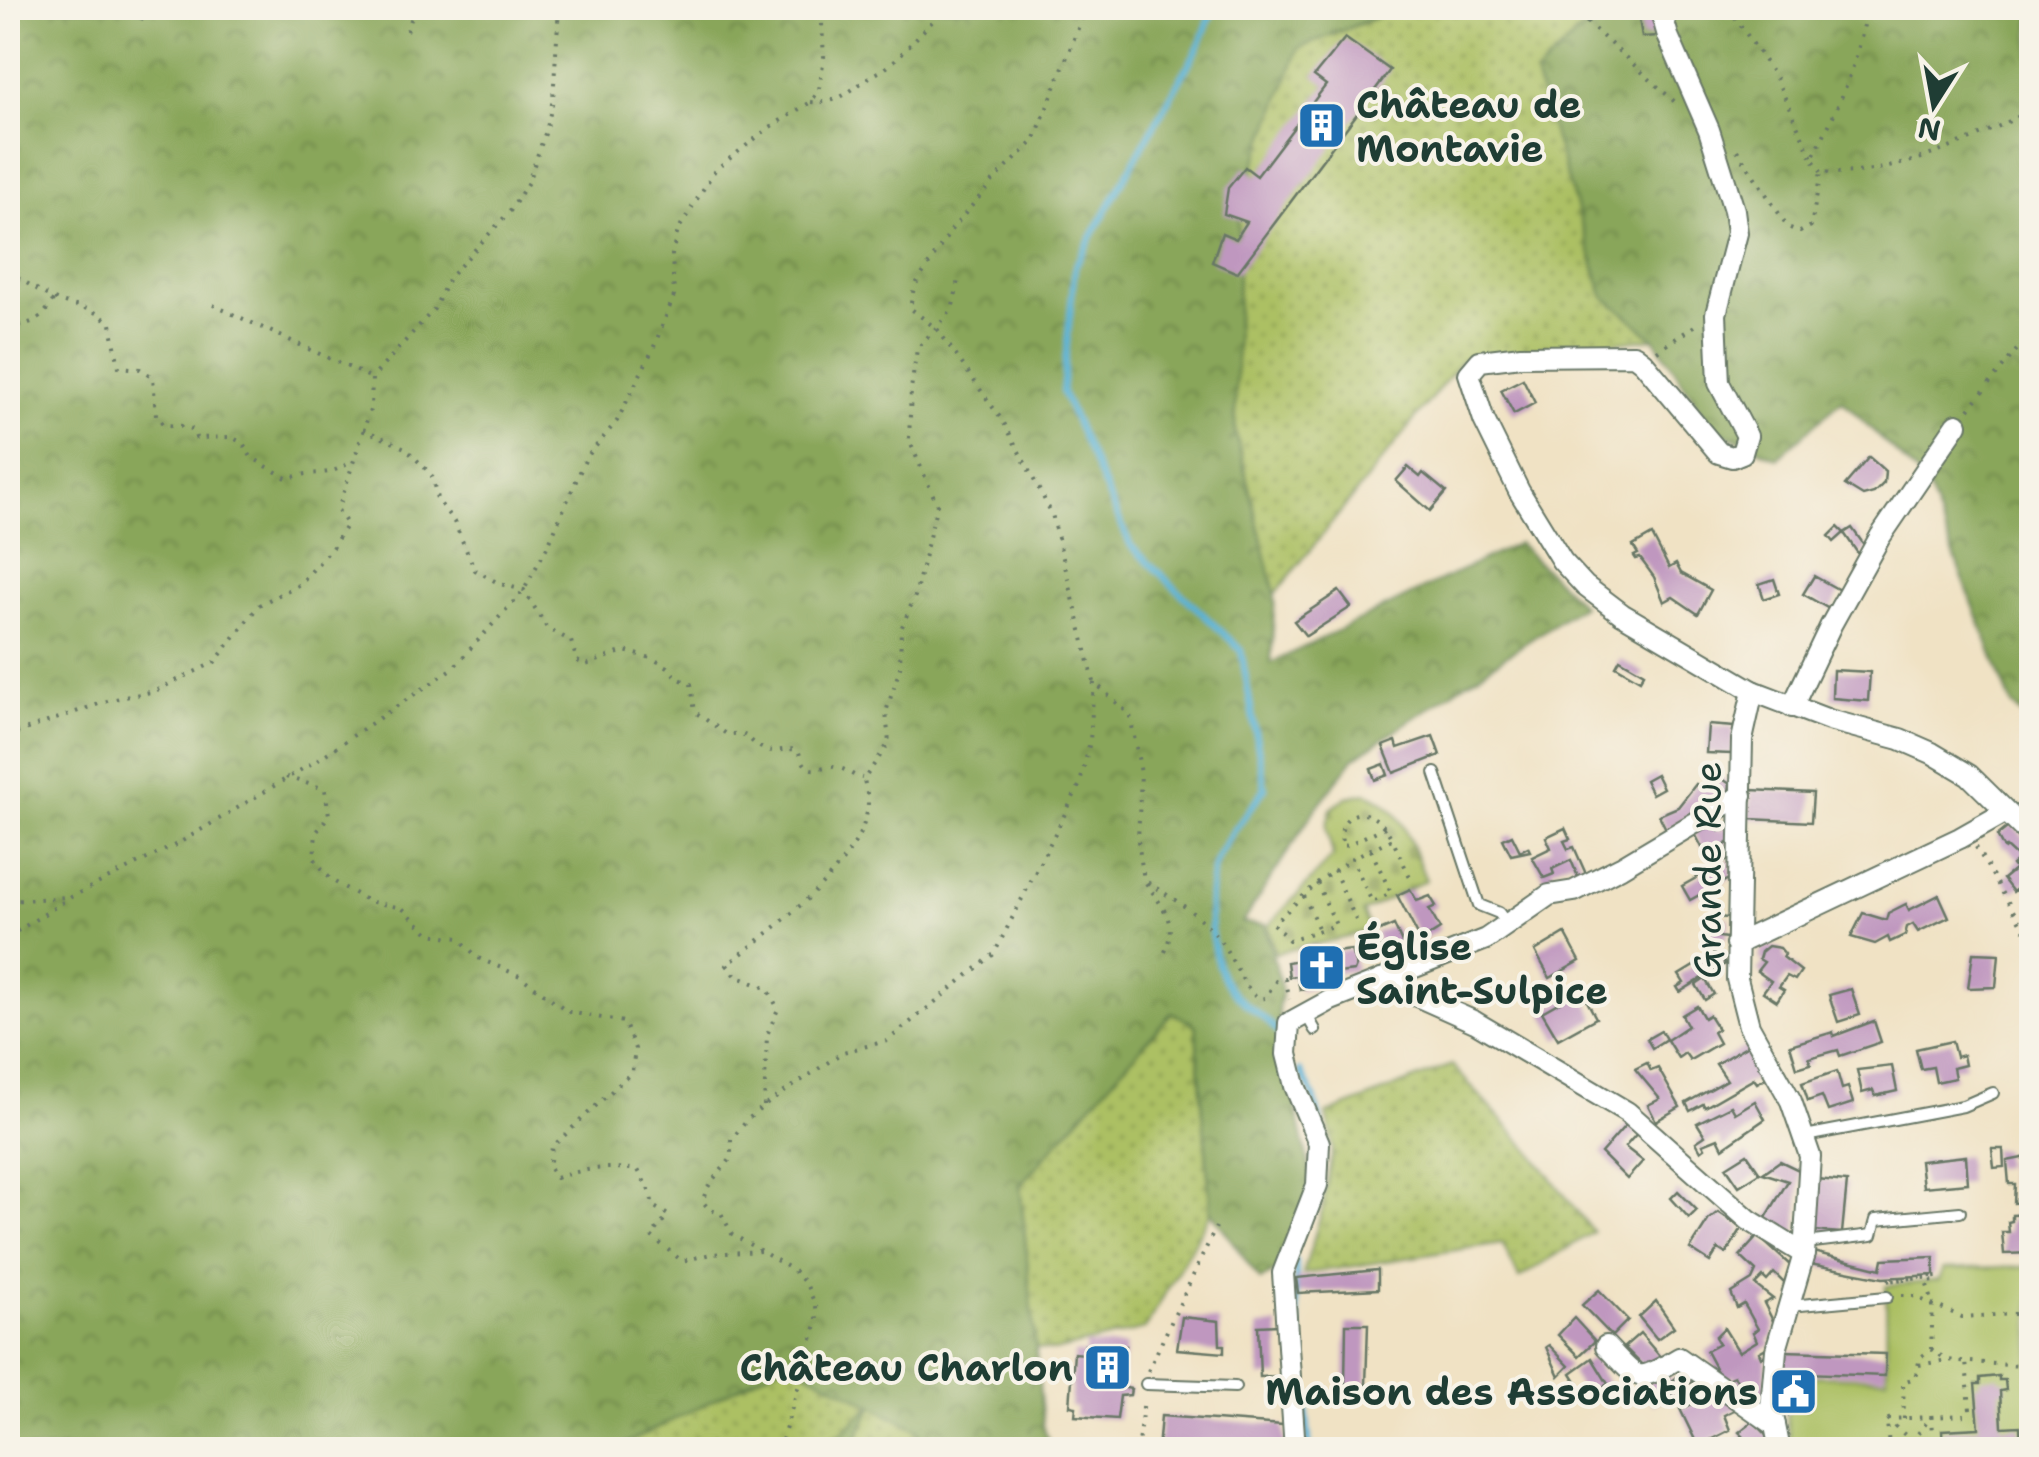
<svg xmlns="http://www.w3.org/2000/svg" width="2039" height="1457" font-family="'Shantell Sans',sans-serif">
  <defs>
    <pattern id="grass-dots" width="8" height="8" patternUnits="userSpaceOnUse" patternTransform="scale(2.5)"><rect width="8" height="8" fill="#acc064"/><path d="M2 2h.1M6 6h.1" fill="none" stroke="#8b9d53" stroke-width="1.8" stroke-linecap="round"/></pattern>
    <pattern id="forest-crowns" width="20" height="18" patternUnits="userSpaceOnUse" patternTransform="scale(2.5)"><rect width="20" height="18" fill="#89a65a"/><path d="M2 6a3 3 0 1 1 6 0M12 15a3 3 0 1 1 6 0" fill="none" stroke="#6f884b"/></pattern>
    <pattern id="cemetery-stones" width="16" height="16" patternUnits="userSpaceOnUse" patternTransform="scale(2.5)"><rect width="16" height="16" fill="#acc064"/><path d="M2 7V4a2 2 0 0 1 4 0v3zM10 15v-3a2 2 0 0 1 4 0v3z" fill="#8b9d53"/></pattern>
  </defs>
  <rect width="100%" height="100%" fill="#f7f3e8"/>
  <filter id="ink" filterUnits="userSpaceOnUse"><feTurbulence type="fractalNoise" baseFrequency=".01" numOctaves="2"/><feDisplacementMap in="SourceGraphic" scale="20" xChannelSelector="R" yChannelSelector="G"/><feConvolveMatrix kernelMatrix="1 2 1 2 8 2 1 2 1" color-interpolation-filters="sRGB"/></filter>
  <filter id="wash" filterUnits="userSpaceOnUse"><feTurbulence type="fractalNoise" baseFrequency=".0048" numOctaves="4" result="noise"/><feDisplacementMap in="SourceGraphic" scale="40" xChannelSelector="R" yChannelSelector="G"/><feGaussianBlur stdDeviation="2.25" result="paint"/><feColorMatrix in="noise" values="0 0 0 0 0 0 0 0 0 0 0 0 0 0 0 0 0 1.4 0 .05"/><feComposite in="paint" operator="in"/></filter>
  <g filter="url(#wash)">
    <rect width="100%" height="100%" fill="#f0e2c4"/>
    <!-- grass -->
    <g fill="url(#grass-dots)" stroke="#667e4c" stroke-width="2.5">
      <polygon points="1379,8 1604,8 1536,75 1604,296 1654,338 1462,360 1275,594 1235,431 1239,206 1299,47 1378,17"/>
      <polygon points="1172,1012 1196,1025 1211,1212 1145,1329 1054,1351 1035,1348 1020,1185"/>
      <polygon points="1452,1065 1532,1153 1593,1232 1519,1278 1502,1243 1303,1274 1322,1211 1333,1148 1327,1114"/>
      <polygon points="788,1361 919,1430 921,1449 852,1449 870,1408 824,1449 615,1450"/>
    </g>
    <!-- forest -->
    <g fill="url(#forest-crowns)" stroke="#547247" stroke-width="2.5">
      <polygon points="8,8 1379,8 1378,16 1299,48 1239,206 1235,431 1275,594 1271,663 1518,543 1582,605 1354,758 1314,811 1242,923 1265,925 1282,991 1278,1009 1292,1091 1315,1192 1277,1271 1260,1280 1211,1212 1196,1026 1172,1012 1020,1185 1043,1425 1051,1449 921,1449 919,1430 872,1406 852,1449 824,1449 872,1405 788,1362 615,1449 8,1450"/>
      <polygon points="1604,8 2031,8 2031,723 2012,705 1926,483 1842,400 1777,458 1713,428 1654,338 1604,296 1535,75"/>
    </g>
    <!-- cemetery -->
    <path fill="url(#cemetery-stones)" stroke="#667e4c" stroke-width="2.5" d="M1366 793C1403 805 1411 846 1426 880L1363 912 1370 929 1348 937 1275 953 1268 926 1333 856 1326 827 1331 809 1347 797Z"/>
    <!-- green -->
    <polygon fill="#acc064" stroke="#667e4c" stroke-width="2.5" points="2031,1266 2031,1449 1791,1449 1786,1416 1790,1408 1806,1408 1807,1376 1887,1378 1886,1286 1939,1280 1943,1269"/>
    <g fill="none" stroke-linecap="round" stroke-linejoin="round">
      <!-- stream -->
      <g stroke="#57b1d5" stroke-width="6">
        <path d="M1214 8 1199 46 1075 266 1062 392 1131 546 1241 650 1265 788C1250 810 1229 834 1217 858 1204 886 1209 959 1227 985 1242 1007 1269 1016 1282 1039"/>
        <polyline points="1300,1071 1314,1096 1321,1124"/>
        <polyline points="1296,1261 1296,1298 1310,1450"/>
      </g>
    </g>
    <g id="blocks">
      <!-- building -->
      <g fill="#bf97bf">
        <polygon points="1658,17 1659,36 1642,37 1639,19"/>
        <polygon points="1345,38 1390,70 1237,273 1212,262 1222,233 1236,239 1247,222 1224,214 1228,188 1245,167 1257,176 1326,85 1314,76"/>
        <polygon points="1523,379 1535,403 1514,414 1501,390"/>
        <polygon points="1869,457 1885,471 1884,483 1874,493 1863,496 1845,485"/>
        <polygon points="1408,467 1420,477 1423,473 1446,492 1430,511 1396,481"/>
        <polygon points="1838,527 1844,533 1852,528 1867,549 1859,555 1844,533 1834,542 1829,536"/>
        <polygon points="1652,535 1669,568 1676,564 1681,573 1711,590 1698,614 1673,597 1664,602 1654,577 1640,558 1636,559 1634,556 1638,554 1633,546"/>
        <polygon points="1814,576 1841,591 1831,610 1803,594"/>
        <polygon points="1774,579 1779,594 1764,599 1759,584"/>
        <polygon points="1339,591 1351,607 1306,636 1294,621"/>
        <polygon points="1620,659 1644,673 1640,680 1616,666"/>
        <polygon points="1833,670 1870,672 1868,701 1832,698"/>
        <polygon points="1708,725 1734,727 1732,754 1706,753"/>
        <polygon points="1433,736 1440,755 1394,773 1383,746 1396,741 1398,748"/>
        <polygon points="1384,764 1388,775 1375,780 1371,769"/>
        <polygon points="1714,773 1730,784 1729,792 1724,796 1720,794 1667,831 1659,815 1678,807 1696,784 1702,789"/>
        <polygon points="1656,774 1663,788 1652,794 1645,780"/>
        <polygon points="1751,790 1813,793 1811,822 1749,819"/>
        <polygon points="1710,818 1719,831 1731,823 1731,841 1707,857 1692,828"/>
        <polygon points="2012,824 2032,846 2032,887 2026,881 2013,892 2003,879 2015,869 2012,865 2019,859 2006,847 2004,849 1997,836"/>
        <polygon points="1565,828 1570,839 1564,841 1568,849 1574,847 1586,874 1578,877 1571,860 1552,869 1554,874 1544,878 1532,857 1551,848 1546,837"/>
        <polygon points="1512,835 1520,851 1528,847 1530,851 1511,855 1503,839"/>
        <polygon points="1730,859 1732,877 1690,900 1682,886"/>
        <polygon points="1410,889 1417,901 1430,896 1436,906 1429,909 1440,929 1421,941 1397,895"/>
        <polygon points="1939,895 1949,917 1918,932 1913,924 1907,927 1905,935 1890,942 1888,937 1875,944 1851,937 1863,913 1886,920 1888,913 1906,904 1909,910"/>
        <polygon points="1713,917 1729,918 1727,938 1711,936"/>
        <polygon points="1394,925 1406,952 1387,961 1375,933"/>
        <polygon points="1565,933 1580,961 1550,978 1535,951"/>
        <polygon points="1316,945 1318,954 1351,950 1356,966 1354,971 1321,975 1323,986 1300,990 1297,976 1289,977 1287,962 1300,960 1297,954 1300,947"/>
        <polygon points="1768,946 1780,948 1785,954 1783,957 1801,971 1795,980 1787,976 1779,987 1784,990 1777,1001 1763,992 1771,981 1757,971 1764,962 1759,959 1761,952"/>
        <polygon points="1717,952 1725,964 1680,992 1677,987 1684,983 1679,975"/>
        <polygon points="1973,953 1999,954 1996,987 1968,988"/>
        <polygon points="1705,979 1714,994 1705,1000 1696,985"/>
        <polygon points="1851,989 1860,1015 1838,1022 1829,995"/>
        <polygon points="1581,990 1596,1018 1558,1039 1542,1012"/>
        <polygon points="1697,1006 1704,1018 1709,1015 1718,1029 1713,1032 1719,1043 1690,1060 1685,1053 1678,1058 1667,1040 1688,1026 1682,1015"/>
        <polygon points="1874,1021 1881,1042 1840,1056 1838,1050 1809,1058 1811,1064 1797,1068 1790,1045 1833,1032 1834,1036"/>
        <polygon points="1661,1031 1666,1039 1652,1048 1647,1039"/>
        <polygon points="1952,1041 1956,1057 1963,1055 1965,1065 1953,1068 1955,1078 1936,1082 1933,1067 1921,1069 1916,1049"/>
        <polygon points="1748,1045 1767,1077 1757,1083 1754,1079 1705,1107 1703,1104 1690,1111 1686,1103 1727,1080 1716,1064"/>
        <polygon points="1647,1063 1651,1071 1658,1068 1680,1107 1656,1121 1648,1105 1660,1099 1635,1069"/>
        <polygon points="1892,1066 1897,1091 1875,1096 1873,1090 1862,1093 1857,1070"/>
        <polygon points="1837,1071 1842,1089 1848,1087 1853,1103 1828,1111 1822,1096 1808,1101 1802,1083"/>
        <polygon points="1755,1101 1765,1119 1723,1148 1718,1138 1703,1144 1705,1148 1701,1151 1696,1142 1705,1136 1697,1123 1731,1106 1735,1113"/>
        <polygon points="1629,1121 1640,1130 1625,1147 1643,1161 1627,1179 1601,1153"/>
        <polygon points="1992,1149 2003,1149 2004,1167 1994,1168"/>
        <polygon points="1747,1154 1760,1173 1739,1186 1726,1167"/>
        <polygon points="1966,1156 1968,1183 1923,1187 1920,1161"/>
        <polygon points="2032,1156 2032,1202 2014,1203 2015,1184 2009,1184 2007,1161"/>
        <polygon points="1780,1161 1801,1171 1796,1235 1792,1237 1764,1221 1788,1181 1763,1173"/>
        <polygon points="1817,1179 1847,1182 1842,1233 1814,1231"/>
        <polygon points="1678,1191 1697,1210 1689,1218 1671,1198"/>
        <polygon points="1718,1212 1742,1228 1726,1254 1718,1249 1710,1262 1690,1249 1709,1219"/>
        <polygon points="2032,1214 2032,1253 2004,1254 2002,1232 2009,1232 2008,1222 2012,1221 2012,1215"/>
        <polygon points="1758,1236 1791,1266 1785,1284 1774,1273 1767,1281 1763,1277 1755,1285 1773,1299 1764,1303 1775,1325 1773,1337 1768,1340 1771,1345 1759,1352 1761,1357 1766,1355 1766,1397 1756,1406 1734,1376 1722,1381 1706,1351 1719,1344 1715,1337 1724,1328 1739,1352 1757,1341 1753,1332 1758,1329 1747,1309 1744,1304 1737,1308 1731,1293 1752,1280 1756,1271 1740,1256"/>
        <polygon points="1813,1252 1881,1269 1883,1259 1934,1257 1934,1275 1883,1278 1810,1264"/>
        <polygon points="1378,1270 1378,1289 1298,1293 1296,1278"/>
        <polygon points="1599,1290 1628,1320 1612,1336 1582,1305"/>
        <polygon points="1656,1301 1674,1327 1657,1339 1639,1317"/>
        <polygon points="1182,1317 1219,1321 1220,1345 1224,1345 1224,1353 1177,1349"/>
        <polygon points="1574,1318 1595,1341 1579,1356 1558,1335"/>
        <polygon points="1346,1324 1368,1324 1366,1385 1345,1384"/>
        <polygon points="1278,1325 1280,1376 1260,1377 1258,1326"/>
        <polygon points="1640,1333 1662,1359 1646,1369 1624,1347"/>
        <polygon points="1085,1345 1126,1346 1121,1387 1131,1389 1130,1395 1120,1396 1117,1419 1075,1416 1076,1407 1070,1406 1074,1353 1085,1354"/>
        <polygon points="1549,1345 1569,1366 1559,1376 1546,1347"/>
        <polygon points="1783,1351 1886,1354 1885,1376 1806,1373 1805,1407 1789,1406 1788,1415 1781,1406"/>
        <polygon points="1592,1358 1608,1384 1594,1391 1589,1385 1581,1389 1571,1373"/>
        <polygon points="1686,1370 1699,1378 1652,1405 1644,1386 1667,1373 1671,1382"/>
        <polygon points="1999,1376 1999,1380 2005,1380 2006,1390 2000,1391 2002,1427 2020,1426 2021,1450 1931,1450 1943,1446 1942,1430 1979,1428 1975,1384 1980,1384 1980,1378"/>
        <polygon points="1721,1392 1740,1407 1724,1415 1730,1430 1698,1446 1680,1409"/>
        <polygon points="1161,1416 1283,1425 1286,1450 1158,1450"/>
        <polygon points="1753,1421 1772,1440 1774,1450 1728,1450 1733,1445 1731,1442 1743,1436 1739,1432"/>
      </g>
    </g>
  </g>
  <g filter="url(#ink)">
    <use href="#blocks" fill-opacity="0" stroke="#687766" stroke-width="2.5"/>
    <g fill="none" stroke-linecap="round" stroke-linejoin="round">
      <defs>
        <g id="lane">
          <polyline points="1435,773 1479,905 1499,913 1507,924"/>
          <polyline points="1306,1014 1315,1030"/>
          <polyline points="1805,1136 1963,1106 1993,1093"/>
          <polyline points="1805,1243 1872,1235 1876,1220 1960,1212"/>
          <polyline points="1790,1306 1887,1297"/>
          <polyline points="1146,1384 1235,1387"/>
        </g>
        <g id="street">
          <polyline points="1660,8 1668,36 1709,130 1734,210 1737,233 1716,314 1719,383 1747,436 1742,453 1732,457 1719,453 1643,362 1634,355 1521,356 1480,361 1469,374 1484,420 1519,491 1562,561 1585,586 1622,614 1753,691 1829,720 1900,739 1932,753 1969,775 2032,837"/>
          <polyline points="1753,691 1742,740 1737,979 1749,1026 1791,1101 1810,1156 1804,1254 1776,1350 1771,1406 1780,1450"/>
          <polyline points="1792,707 1831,625 1880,537 1957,424"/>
          <polyline points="1736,944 1960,838 2006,812"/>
          <polyline points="1381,980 1475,1022 1627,1112 1749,1220 1804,1254"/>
          <path d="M1606 1346C1640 1381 1635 1384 1679 1358L1775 1425"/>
          <polyline points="1295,1450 1283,1273 1317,1185 1319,1143 1295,1086 1287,1054 1289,1023 1331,1000 1486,939 1549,895 1574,891 1621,867 1742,795"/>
        </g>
      </defs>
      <!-- lane casing -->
      <use href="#lane" stroke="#687766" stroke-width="14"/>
      <!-- street casing -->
      <use href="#street" stroke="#687766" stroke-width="24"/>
      <!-- path -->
      <g stroke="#687766" stroke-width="4" stroke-dasharray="2.5 8" stroke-linecap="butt">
        <polyline points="1086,8 1034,141 993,181 952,229 914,287 910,308 938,330 1004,423 1052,514 1094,682 1130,715 1141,773 1138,841 1144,880"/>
        <polyline points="1571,8 1675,102"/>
        <polyline points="1729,8 1776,78 1812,158"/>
        <polyline points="141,20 145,8"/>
        <polyline points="407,31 415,8"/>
        <path d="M811 102C837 104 847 93 867 79 873 74 881 72 887 67 910 48 925 24 950 8"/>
        <path d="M1737 150 1788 227 1800 232 1811 226 1821 172C1894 178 1967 142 2032 110"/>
        <path d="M1821 172 1812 158C1839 107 1858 65 1867 8"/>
        <path d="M8 274C24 280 37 290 52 298 77 310 88 303 111 324L119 367 140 369 153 377 156 415 164 425 184 426 194 430 196 438 231 437 243 443 251 457 288 479C314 468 324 480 350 462"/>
        <polyline points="213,305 372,378"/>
        <path d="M8 326C32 325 42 320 54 299"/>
        <polyline points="1657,351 1699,323"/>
        <polyline points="1969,409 2032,331"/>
        <path d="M363 429 405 448 424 467 432 476 437 499 454 522 475 570 500 584 524 590 547 628 571 641 577 661 586 665 624 651 651 658 668 667 677 678 691 684 695 712 728 735C749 729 748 743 764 749 775 754 786 747 798 750 810 784 818 761 839 768 848 770 852 776 862 778"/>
        <polyline points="8,739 16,733 110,700 155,691 215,662 259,605 300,584 332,548 347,524 338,510 371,407 372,378 434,309 449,278 511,210 528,182 547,128 553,99 559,8"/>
        <path d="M286 777 325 789 329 815 316 833 314 858 331 880 368 901 402 908 430 934 459 938 478 958 520 976 569 1012 624 1022 635 1049 632 1072 552 1147 549 1167 556 1178C585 1168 608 1166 638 1170L650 1192 653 1206 668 1215 651 1236 682 1261 711 1254 761 1251"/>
        <path d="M1385 827 1343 847C1333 810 1372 799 1392 839"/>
        <polyline points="1976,847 2032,943"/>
        <polyline points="1371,850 1391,893 1372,902 1352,858 1392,839 1411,879"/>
        <polyline points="1334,870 1359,927"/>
        <polygon points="1317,883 1336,925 1289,940 1273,924"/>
        <polyline points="1317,883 1352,858"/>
        <polyline points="1304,896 1319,930"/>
        <polyline points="8,901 68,897"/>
        <polyline points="8,937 71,897 179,843 314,762 452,669 524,590 549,543 586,458 617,421 653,349 674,296 672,254 678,230 715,170 770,127 811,102 819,90 824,57 821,8"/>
        <path d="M1165 952C1178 920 1162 907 1144 880 1171 898 1200 913 1219 939 1234 959 1240 982 1258 999L1265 998 1276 981 1285 979 1290 999"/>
        <path d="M764 1106 767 1035 778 1009 768 989 736 976 727 965C770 931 867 862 868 802 868 795 865 786 864 779L889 743 886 712 900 668 901 629 915 596 937 504 909 440 911 389 917 349 952 310 959 280"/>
        <polyline points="1932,1276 1886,1281 1937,1277"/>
        <polyline points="1902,1295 1911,1295 1962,1317 2032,1313"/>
        <polyline points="1931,1349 1947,1360"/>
        <polyline points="1919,1365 1947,1360 2032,1367"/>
        <polyline points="2023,1369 2026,1450"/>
        <polyline points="1148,1371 1216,1227"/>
        <polyline points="1887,1419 1922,1450"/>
        <polyline points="1904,1419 1903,1382 1915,1378 1920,1358 1931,1349 1933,1303 1926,1282 1937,1281 1937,1277"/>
        <path d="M779 1450 808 1355 817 1320 816 1306 806 1284 793 1270 732 1234 721 1213 710 1210 703 1202C706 1182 720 1174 731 1158V1140L748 1119 764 1106 843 1052 887 1041 994 954 1080 784 1090 741 1094 682"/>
        <polyline points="1087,1450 1088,1450"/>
        <polyline points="1137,1450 1144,1400"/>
        <polyline points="1889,1450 1887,1419 1931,1417 1933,1450"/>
        <polyline points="1905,1450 1931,1417 1965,1415 1970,1410 1966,1361"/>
      </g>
      <!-- lane -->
      <use href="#lane" stroke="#fff" stroke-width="10"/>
      <!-- street -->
      <use href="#street" stroke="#fff" stroke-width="20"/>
    </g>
  </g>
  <!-- icons -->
  <defs>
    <symbol id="building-square" viewBox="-11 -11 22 22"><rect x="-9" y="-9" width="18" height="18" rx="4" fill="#1f6fb2" stroke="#f7f3e8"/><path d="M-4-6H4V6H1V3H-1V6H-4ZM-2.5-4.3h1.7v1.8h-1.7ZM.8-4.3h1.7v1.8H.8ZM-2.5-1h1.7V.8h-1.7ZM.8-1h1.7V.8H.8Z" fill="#fff"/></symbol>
    <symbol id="church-square" viewBox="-11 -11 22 22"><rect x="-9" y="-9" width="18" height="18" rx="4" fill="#1f6fb2" stroke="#f7f3e8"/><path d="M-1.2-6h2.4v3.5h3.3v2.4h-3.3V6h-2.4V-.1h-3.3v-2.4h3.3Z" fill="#fff"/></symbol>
    <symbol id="civic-square" viewBox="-11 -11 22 22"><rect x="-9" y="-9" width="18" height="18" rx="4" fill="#1f6fb2" stroke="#f7f3e8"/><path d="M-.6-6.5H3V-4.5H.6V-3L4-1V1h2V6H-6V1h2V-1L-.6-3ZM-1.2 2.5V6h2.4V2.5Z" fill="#fff"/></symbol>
  </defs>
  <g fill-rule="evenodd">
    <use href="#building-square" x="1294" y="98" width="55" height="55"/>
    <use href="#church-square" x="1294" y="940" width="55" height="55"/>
    <use href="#building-square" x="1080" y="1340" width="55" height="55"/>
    <use href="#civic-square" x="1766" y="1364" width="55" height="55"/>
  </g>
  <g text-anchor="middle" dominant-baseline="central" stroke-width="8" stroke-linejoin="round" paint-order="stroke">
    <!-- poi labels -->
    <g font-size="38" font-weight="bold" fill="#1f3d34" stroke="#f7f3e8" text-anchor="start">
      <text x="1356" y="104">Château de<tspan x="1356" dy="44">Montavie</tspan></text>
      <text x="1356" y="946">Église<tspan x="1356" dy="44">Saint-Sulpice</tspan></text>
      <text x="1073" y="1367" text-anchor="end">Château Charlon</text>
      <text x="1758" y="1391" text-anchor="end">Maison des Associations</text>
    </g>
    <!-- street labels -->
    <g font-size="38" fill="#1f3d34" stroke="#f7f3e8">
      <text transform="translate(1707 870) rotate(-90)">Grande Rue</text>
    </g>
  </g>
  <!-- margin -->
  <rect width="2039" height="1457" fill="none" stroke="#f7f3e8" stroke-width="40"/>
  <!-- north arrow -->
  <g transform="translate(1934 105) rotate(191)" stroke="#f7f3e8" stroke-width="8" paint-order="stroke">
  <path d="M0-8L18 38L0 25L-18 38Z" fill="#1f3d34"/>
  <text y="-15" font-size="28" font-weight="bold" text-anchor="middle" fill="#1f3d34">N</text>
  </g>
</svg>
